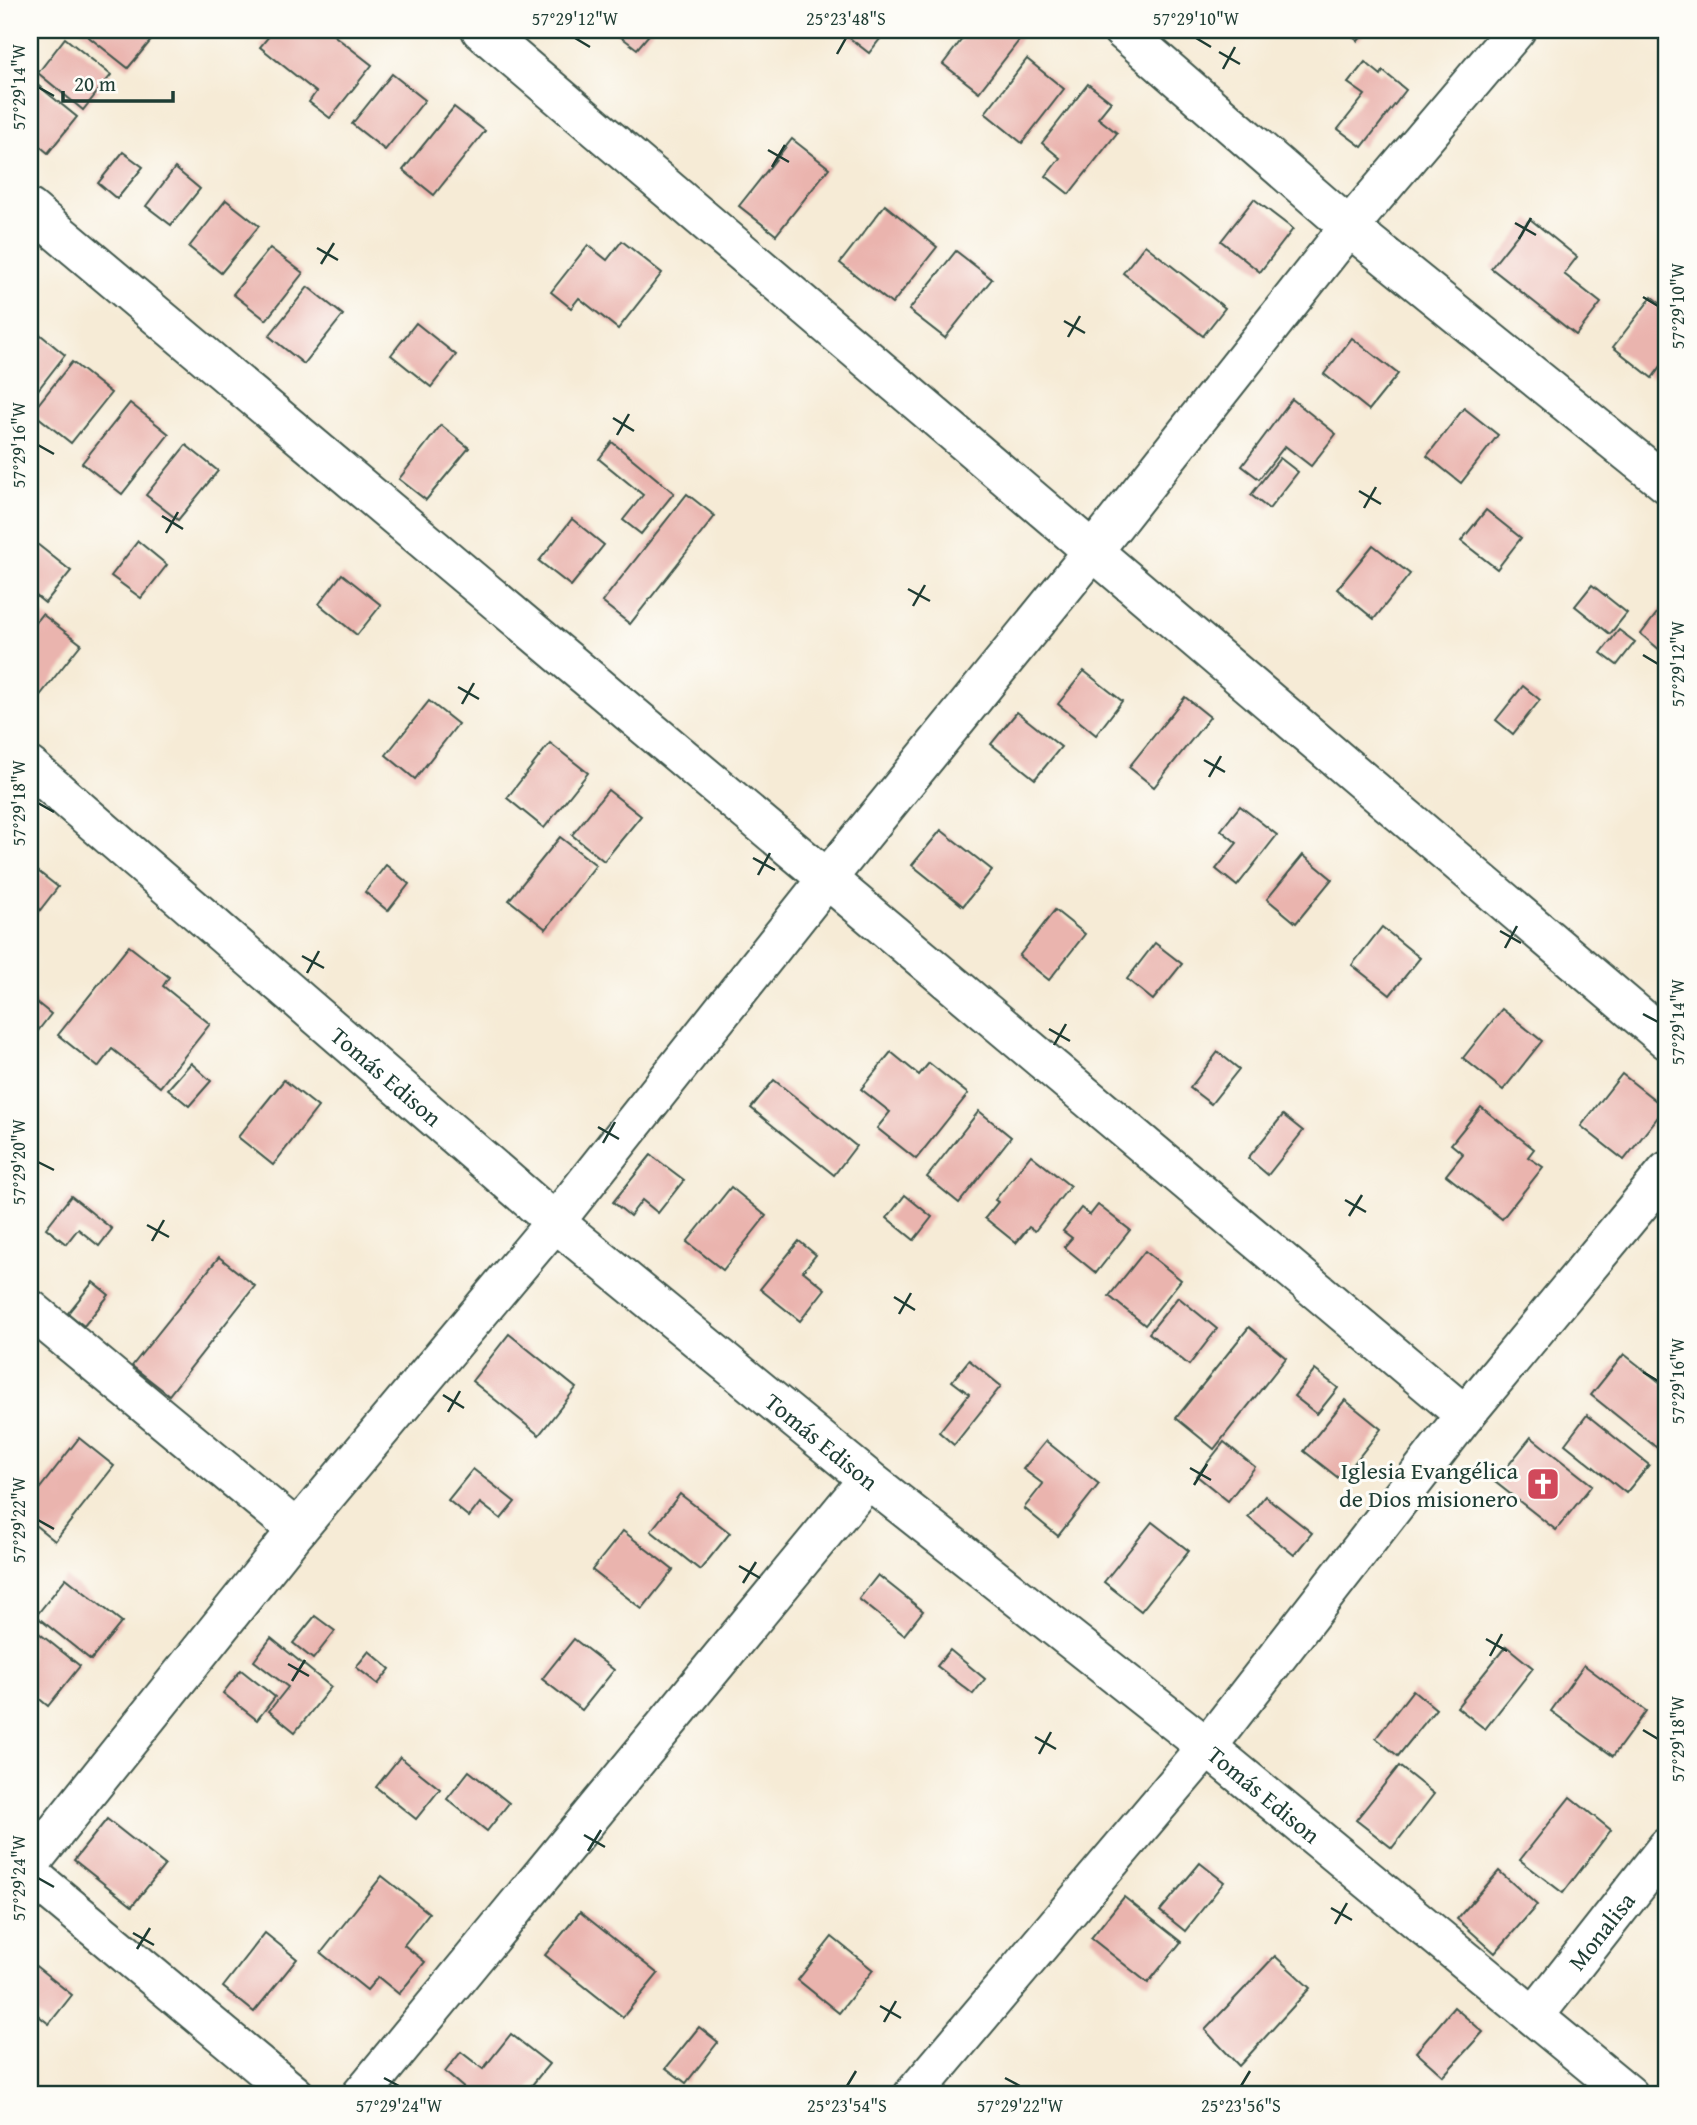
<svg xmlns="http://www.w3.org/2000/svg" width="1697" height="2125" font-family="'Gentium Book Plus',serif">
  <rect width="100%" height="100%" fill="#fdfcf7"/>
  <filter id="ink" filterUnits="userSpaceOnUse"><feTurbulence type="fractalNoise" baseFrequency=".0143" numOctaves="2"/><feDisplacementMap in="SourceGraphic" scale="14" xChannelSelector="R" yChannelSelector="G"/><feConvolveMatrix kernelMatrix="1 2 1 2 8 2 1 2 1" color-interpolation-filters="sRGB"/></filter>
  <filter id="wash" filterUnits="userSpaceOnUse"><feTurbulence type="fractalNoise" baseFrequency=".00686" numOctaves="4" result="noise"/><feDisplacementMap in="SourceGraphic" scale="28" xChannelSelector="R" yChannelSelector="G"/><feGaussianBlur stdDeviation="1.57" result="paint"/><feColorMatrix in="noise" values="0 0 0 0 0 0 0 0 0 0 0 0 0 0 0 0 0 1.4 0 .05"/><feComposite in="paint" operator="in"/></filter>
  <g filter="url(#wash)">
    <rect width="100%" height="100%" fill="#f6ebd6"/>
    <g id="blocks">
      <!-- building -->
      <g fill="#eab4ae">
        <polygon points="80,30 144,30 154,37 128,68"/>
        <polygon points="274,30 327,30 372,65 330,118 309,102 316,92 260,47"/>
        <polygon points="612,30 653,30 637,49"/>
        <polygon points="851,30 887,30 869,53 847,36"/>
        <polygon points="969,30 1011,30 1021,38 979,92 943,64"/>
        <polygon points="1344,30 1367,30 1358,41"/>
        <polygon points="65,38 111,75 83,110 38,73"/>
        <polygon points="1027,59 1064,89 1022,143 985,113"/>
        <polygon points="1365,62 1381,75 1383,71 1406,90 1362,147 1338,129 1365,95 1348,83"/>
        <polygon points="392,74 425,100 385,150 352,124"/>
        <polygon points="30,79 77,117 48,153 30,138"/>
        <polygon points="1088,84 1111,102 1098,118 1117,133 1069,194 1046,176 1060,158 1042,143"/>
        <polygon points="454,107 485,131 434,195 403,170"/>
        <polygon points="792,139 829,168 776,235 739,206"/>
        <polygon points="123,152 143,167 117,199 98,183"/>
        <polygon points="175,168 200,189 171,225 146,206"/>
        <polygon points="1254,199 1293,229 1260,272 1221,241"/>
        <polygon points="226,200 259,226 221,273 189,247"/>
        <polygon points="885,205 937,247 892,304 840,263"/>
        <polygon points="1530,219 1577,257 1564,274 1601,303 1576,335 1491,268"/>
        <polygon points="622,241 662,273 618,329 579,298 571,308 551,292 588,245 607,260"/>
        <polygon points="1145,245 1225,308 1203,336 1123,273"/>
        <polygon points="270,248 303,273 266,320 233,294"/>
        <polygon points="956,251 992,279 945,338 909,310"/>
        <polygon points="308,287 343,315 304,364 269,336"/>
        <polygon points="30,292 39,299 30,310"/>
        <polygon points="1652,297 1667,309 1667,358 1652,378 1613,347"/>
        <polygon points="416,323 456,355 431,387 391,355"/>
        <polygon points="36,331 65,355 30,400 30,339"/>
        <polygon points="1352,338 1398,374 1369,410 1324,374"/>
        <polygon points="72,362 111,393 71,443 32,412"/>
        <polygon points="1292,399 1336,434 1311,466 1285,446 1259,479 1242,466"/>
        <polygon points="130,403 169,434 122,494 82,463"/>
        <polygon points="1464,408 1498,435 1461,483 1427,456"/>
        <polygon points="441,425 469,448 426,500 399,479"/>
        <polygon points="612,442 674,493 641,534 623,520 643,495 599,459"/>
        <polygon points="186,445 218,471 178,520 146,495"/>
        <polygon points="1280,458 1298,472 1269,509 1251,495"/>
        <polygon points="687,494 715,516 630,624 602,602"/>
        <polygon points="1486,510 1521,538 1497,569 1461,541"/>
        <polygon points="572,519 604,545 571,586 539,561"/>
        <polygon points="32,540 71,571 45,603 30,591"/>
        <polygon points="138,541 167,565 141,598 111,576"/>
        <polygon points="1373,545 1410,574 1374,619 1337,589"/>
        <polygon points="342,574 381,605 357,635 319,604"/>
        <polygon points="1592,585 1627,613 1610,634 1575,606"/>
        <polygon points="1667,600 1667,656 1641,634"/>
        <polygon points="42,614 81,644 30,708 30,629"/>
        <polygon points="1619,630 1635,642 1617,665 1601,653"/>
        <polygon points="1084,671 1122,701 1096,735 1058,704"/>
        <polygon points="1523,686 1540,700 1513,734 1496,720"/>
        <polygon points="1185,697 1210,717 1154,787 1129,767"/>
        <polygon points="429,701 458,724 415,779 386,755"/>
        <polygon points="1017,712 1061,747 1035,779 991,744"/>
        <polygon points="550,743 588,773 544,828 507,798"/>
        <polygon points="608,790 641,816 604,861 572,835"/>
        <polygon points="1240,806 1277,835 1237,886 1216,869 1237,843 1221,830"/>
        <polygon points="941,830 992,870 963,906 912,865"/>
        <polygon points="560,837 596,865 546,929 509,900"/>
        <polygon points="1303,855 1332,879 1296,923 1267,899"/>
        <polygon points="30,865 58,887 30,923"/>
        <polygon points="386,865 409,884 388,911 365,892"/>
        <polygon points="1055,910 1085,934 1049,980 1019,956"/>
        <polygon points="1382,927 1420,958 1390,995 1352,965"/>
        <polygon points="1155,943 1182,964 1153,1000 1127,979"/>
        <polygon points="129,946 169,977 163,986 210,1024 160,1087 112,1049 98,1067 58,1035"/>
        <polygon points="30,997 51,1014 30,1041"/>
        <polygon points="1502,1009 1542,1041 1503,1090 1463,1058"/>
        <polygon points="891,1052 919,1075 929,1063 968,1094 916,1159 877,1128 890,1112 861,1089"/>
        <polygon points="1218,1052 1239,1069 1211,1104 1190,1088"/>
        <polygon points="191,1063 211,1081 189,1106 168,1089"/>
        <polygon points="1622,1074 1665,1108 1624,1160 1581,1126"/>
        <polygon points="284,1080 318,1107 273,1165 238,1137"/>
        <polygon points="774,1080 856,1146 834,1175 751,1108"/>
        <polygon points="1481,1107 1534,1149 1528,1157 1543,1167 1502,1219 1446,1175 1463,1154 1451,1144"/>
        <polygon points="979,1111 1011,1137 959,1203 927,1177"/>
        <polygon points="1283,1115 1303,1131 1268,1175 1248,1158"/>
        <polygon points="651,1155 684,1180 658,1213 642,1200 630,1216 613,1202"/>
        <polygon points="1031,1155 1070,1186 1035,1231 1029,1227 1016,1243 985,1218 998,1202 995,1200"/>
        <polygon points="731,1187 766,1216 723,1270 687,1242"/>
        <polygon points="905,1195 932,1217 914,1240 887,1218"/>
        <polygon points="71,1196 112,1229 99,1246 78,1229 66,1244 46,1228"/>
        <polygon points="1098,1205 1130,1230 1096,1273 1064,1247 1072,1238 1063,1231 1081,1208 1090,1215"/>
        <polygon points="799,1241 816,1255 803,1271 825,1289 800,1321 760,1289"/>
        <polygon points="1145,1251 1181,1280 1145,1325 1109,1296"/>
        <polygon points="219,1257 255,1286 169,1395 132,1366"/>
        <polygon points="93,1282 109,1295 84,1326 68,1313"/>
        <polygon points="1178,1297 1217,1329 1189,1365 1149,1333"/>
        <polygon points="1249,1327 1286,1358 1214,1449 1176,1418"/>
        <polygon points="509,1334 576,1388 539,1435 472,1381"/>
        <polygon points="1624,1354 1667,1388 1667,1444 1661,1451 1591,1395"/>
        <polygon points="969,1360 1001,1386 954,1445 939,1432 969,1394 952,1381"/>
        <polygon points="1315,1370 1338,1388 1317,1414 1294,1396"/>
        <polygon points="1345,1400 1381,1429 1341,1480 1304,1451"/>
        <polygon points="1587,1415 1649,1465 1626,1493 1565,1444"/>
        <polygon points="1531,1437 1592,1485 1556,1530 1495,1482"/>
        <polygon points="79,1438 114,1466 55,1541 30,1521 30,1501"/>
        <polygon points="1046,1441 1099,1484 1058,1536 1024,1508 1043,1484 1023,1469"/>
        <polygon points="1224,1442 1255,1467 1228,1501 1197,1476"/>
        <polygon points="473,1469 515,1502 501,1519 480,1503 469,1517 448,1500"/>
        <polygon points="680,1494 730,1533 700,1570 651,1531"/>
        <polygon points="1265,1496 1312,1533 1294,1555 1248,1517"/>
        <polygon points="1152,1522 1189,1551 1141,1611 1104,1582"/>
        <polygon points="623,1531 673,1570 642,1609 592,1570"/>
        <polygon points="878,1575 923,1611 904,1635 859,1599"/>
        <polygon points="66,1578 122,1622 91,1660 36,1616"/>
        <polygon points="315,1616 335,1631 313,1659 293,1643"/>
        <polygon points="30,1626 80,1666 48,1706 30,1691"/>
        <polygon points="271,1638 331,1687 295,1732 269,1711 288,1687 254,1661"/>
        <polygon points="574,1639 614,1670 582,1710 542,1679"/>
        <polygon points="1506,1646 1533,1668 1485,1729 1457,1707"/>
        <polygon points="950,1650 985,1679 973,1694 937,1666"/>
        <polygon points="369,1651 390,1669 378,1684 356,1667"/>
        <polygon points="1584,1665 1646,1711 1613,1756 1551,1711"/>
        <polygon points="241,1670 275,1697 257,1720 223,1693"/>
        <polygon points="1413,1690 1436,1709 1398,1756 1376,1738"/>
        <polygon points="400,1757 440,1789 416,1819 376,1787"/>
        <polygon points="1399,1766 1434,1794 1392,1848 1356,1820"/>
        <polygon points="469,1771 509,1803 487,1831 447,1799"/>
        <polygon points="1570,1797 1611,1830 1563,1893 1520,1860"/>
        <polygon points="107,1819 165,1865 132,1906 74,1860"/>
        <polygon points="1200,1863 1224,1882 1185,1931 1160,1911"/>
        <polygon points="1499,1871 1537,1905 1495,1953 1457,1919"/>
        <polygon points="382,1876 429,1913 404,1945 425,1962 399,1994 378,1977 367,1990 321,1953"/>
        <polygon points="1124,1897 1181,1942 1148,1983 1091,1938"/>
        <polygon points="580,1912 658,1974 623,2017 545,1955"/>
        <polygon points="265,1933 297,1959 254,2012 223,1987"/>
        <polygon points="832,1937 873,1970 839,2013 798,1980"/>
        <polygon points="1275,1956 1310,1988 1239,2066 1205,2030"/>
        <polygon points="32,1963 72,1995 49,2024 30,2009"/>
        <polygon points="1454,2007 1483,2032 1443,2076 1416,2052"/>
        <polygon points="699,2027 718,2042 686,2083 666,2068"/>
        <polygon points="511,2034 549,2064 524,2095 472,2095 445,2072 461,2052 483,2069"/>
        <polygon points="1436,2089 1456,2095 1434,2095"/>
      </g>
    </g>
  </g>
  <g filter="url(#ink)">
    <use href="#blocks" fill-opacity="0" stroke="#3f574c" stroke-width="2"/>
    <g fill="none" stroke-linecap="round" stroke-linejoin="round">
      <defs>
        <g id="minor">
          <polyline points="481,30 1667,1040"/>
          <polyline points="1122,30 1349,227 1667,484"/>
          <polyline points="30,209 1465,1415"/>
          <path id="s1" d="M30 767 555 1222 868 1479 1207 1747 1629 2095"/>
          <polyline points="30,1309 297,1530"/>
          <polyline points="30,1864 297,1530 555,1222 826,880 1094,550 1349,227 1516,30"/>
          <polyline points="30,1874 295,2095"/>
          <path id="s2" d="M1535 2015 1667 1847"/>
          <polyline points="361,2095 868,1479"/>
          <polyline points="913,2095 1207,1747 1465,1415 1667,1171"/>
        </g>
      </defs>
      <!-- minor casing -->
      <use href="#minor" stroke="#3f574c" stroke-width="42"/>
      <!-- minor -->
      <use href="#minor" stroke="#fff" stroke-width="38"/>
    </g>
  </g>
  <!-- ticks -->
  <path fill="none" stroke="#1f3d34" stroke-width="2.5" d="M575 38 590 47M1196 38 1211 47M1219 52 1240 64M837 54 846 38M1223 69 1235 47M38 87 54 96M768 150 789 162M772 167 785 145M1515 223 1536 235M1519 239 1531 218M317 248 338 260M321 264 334 243M1643 297 1658 306M1064 321 1085 333M1068 337 1080 316M613 418 634 431M617 435 629 414M38 445 54 454M1359 491 1381 504M1364 508 1376 487M162 516 183 529M166 533 178 512M908 589 930 601M913 606 925 585M1643 655 1658 664M458 687 479 699M462 704 474 683M1204 760 1225 772M1209 777 1221 756M38 803 54 812M753 858 775 870M758 875 770 853M1500 931 1521 943M1505 948 1517 926M302 956 324 968M307 973 319 951M1643 1014 1658 1022M1049 1029 1070 1041M1054 1045 1066 1024M598 1127 619 1139M603 1143 615 1122M38 1162 54 1170M1345 1200 1366 1212M1349 1216 1362 1195M147 1225 169 1237M152 1241 164 1220M894 1297 915 1310M899 1314 911 1293M1643 1372 1658 1381M443 1395 464 1408M448 1412 460 1391M1190 1468 1211 1480M1194 1485 1207 1464M38 1520 54 1529M739 1566 760 1578M743 1583 756 1562M1486 1639 1507 1651M1490 1656 1502 1634M288 1664 309 1676M292 1681 305 1660M1643 1730 1658 1739M1035 1737 1056 1749M1039 1754 1051 1732M584 1835 605 1847M588 1851 601 1830M38 1878 54 1887M1331 1908 1352 1920M1335 1924 1347 1903M133 1933 154 1945M137 1949 150 1928M880 2006 901 2018M884 2022 896 2001M384 2078 399 2086M1005 2078 1020 2086M847 2086 856 2071M1241 2086 1250 2071"/>
  <!-- icons -->
  <defs>
    <symbol id="church-square" viewBox="-11 -11 22 22"><rect x="-9" y="-9" width="18" height="18" rx="4" fill="#d1495b" stroke="#fdfcf7"/><path d="M-1.2-6h2.4v3.5h3.3v2.4h-3.3V6h-2.4V-.1h-3.3v-2.4h3.3Z" fill="#fff"/></symbol>
  </defs>
  <g fill-rule="evenodd">
    <use href="#church-square" x="1524" y="1465" width="38" height="38"/>
  </g>
  <g text-anchor="middle" dominant-baseline="central" stroke-width="6" stroke-linejoin="round" paint-order="stroke">
    <!-- street labels -->
    <g font-size="24" fill="#1f3d34" stroke="#fdfcf7">
      <text stroke="none"><textPath href="#s1" startOffset="472">Tomás Edison</textPath></text>
      <text stroke="none"><textPath href="#s1" startOffset="1040">Tomás Edison</textPath></text>
      <text stroke="none"><textPath href="#s1" startOffset="1606">Tomás Edison</textPath></text>
      <text stroke="none"><textPath href="#s2" startOffset="107">Monalisa</textPath></text>
    </g>
    <!-- poi labels -->
    <g font-size="24" fill="#1f3d34" stroke="#fdfcf7" text-anchor="end">
      <text x="1518" y="1470">Iglesia Evangélica<tspan x="1518" dy="28">de Dios misionero</tspan></text>
    </g>
  </g>
  <!-- margin -->
  <rect width="1697" height="2125" fill="none" stroke="#fdfcf7" stroke-width="77"/>
  <!-- scale -->
  <path d="M63 91v10h110v-10" fill="none" stroke="#1f3d34" stroke-width="3.5"/>
  <text x="74" y="91" font-size="21" fill="#1f3d34" stroke="#fdfcf7" stroke-width="5" paint-order="stroke">20 m</text>
  <rect x="38" y="38" width="1620" height="2048" fill="none" stroke="#1f3d34" stroke-width="2.5"/>
  <g font-size="18" text-anchor="middle" fill="#1f3d34">
    <text x="575" y="25">57°29'12"W</text>
    <text x="846" y="25">25°23'48"S</text>
    <text x="1196" y="25">57°29'10"W</text>
    <text transform="translate(19 87) rotate(-90)" y="6">57°29'14"W</text>
    <text transform="translate(1678 306) rotate(-90)" y="6">57°29'10"W</text>
    <text transform="translate(19 445) rotate(-90)" y="6">57°29'16"W</text>
    <text transform="translate(1678 664) rotate(-90)" y="6">57°29'12"W</text>
    <text transform="translate(19 803) rotate(-90)" y="6">57°29'18"W</text>
    <text transform="translate(1678 1022) rotate(-90)" y="6">57°29'14"W</text>
    <text transform="translate(19 1162) rotate(-90)" y="6">57°29'20"W</text>
    <text transform="translate(1678 1381) rotate(-90)" y="6">57°29'16"W</text>
    <text transform="translate(19 1520) rotate(-90)" y="6">57°29'22"W</text>
    <text transform="translate(1678 1739) rotate(-90)" y="6">57°29'18"W</text>
    <text transform="translate(19 1878) rotate(-90)" y="6">57°29'24"W</text>
    <text x="399" y="2112">57°29'24"W</text>
    <text x="847" y="2112">25°23'54"S</text>
    <text x="1020" y="2112">57°29'22"W</text>
    <text x="1241" y="2112">25°23'56"S</text>
  </g>
</svg>
